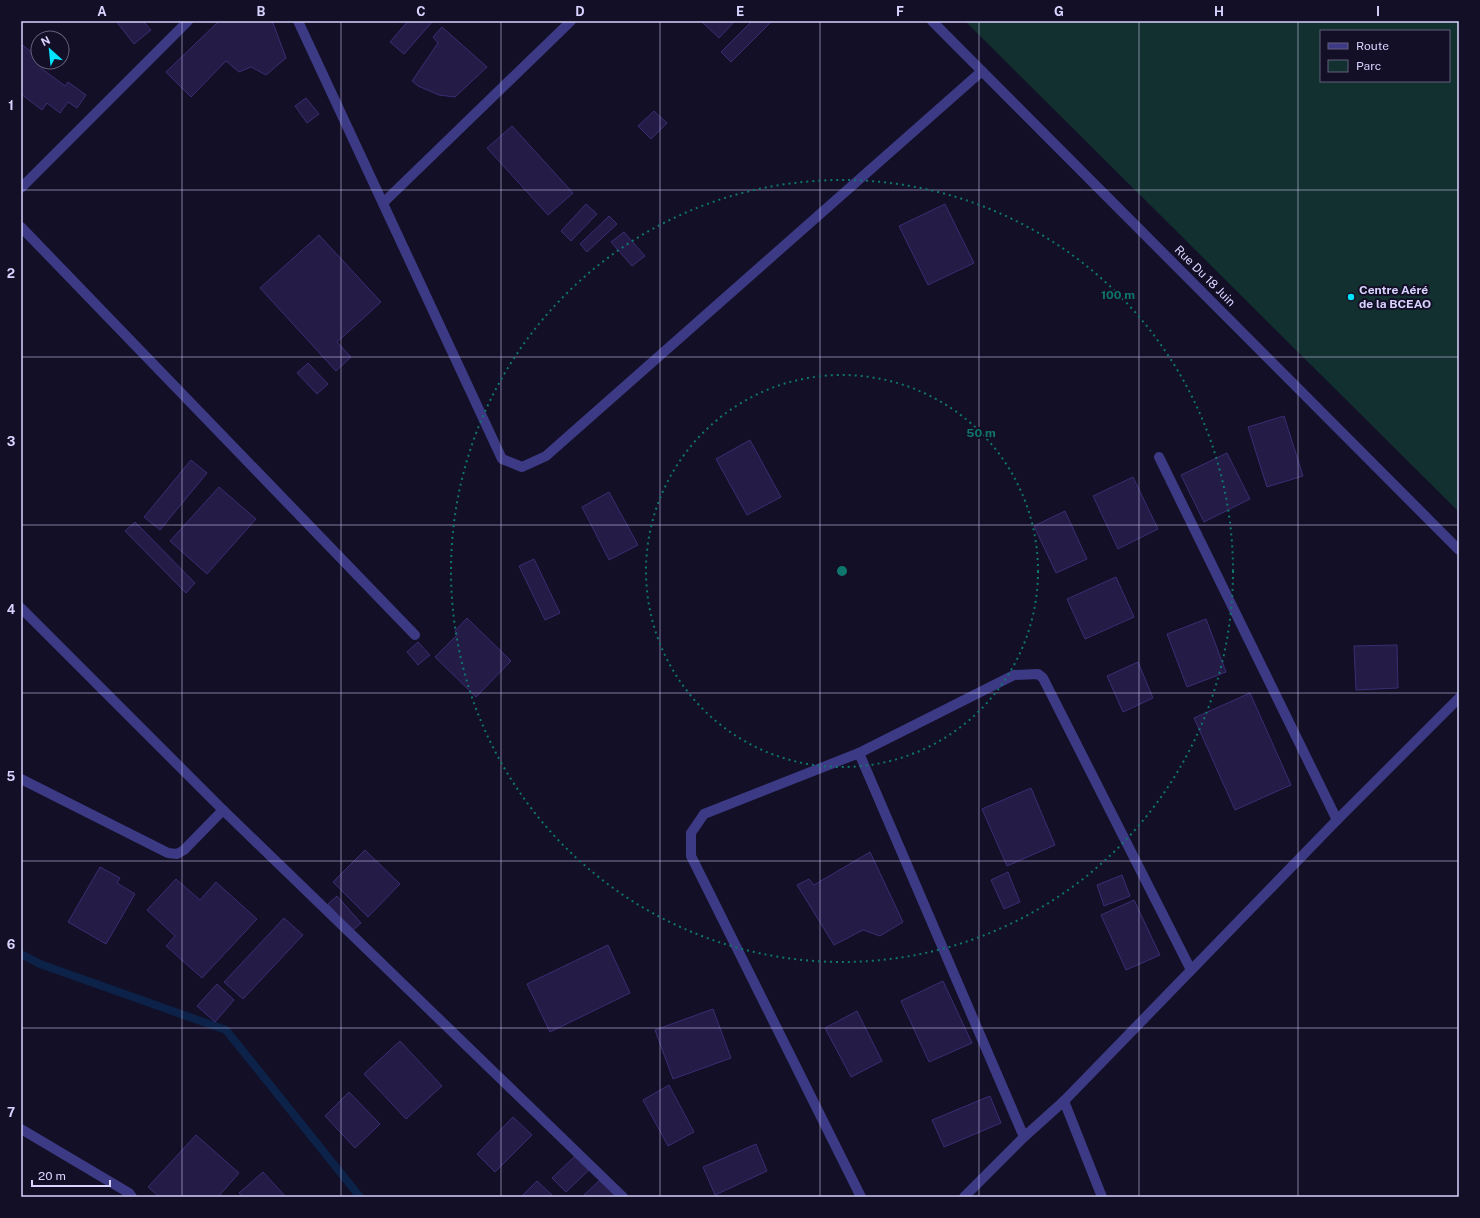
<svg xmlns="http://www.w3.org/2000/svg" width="1480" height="1218" font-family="'Public Sans',sans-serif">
  <rect width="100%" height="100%" fill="#130f26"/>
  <!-- green -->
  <path fill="#12302f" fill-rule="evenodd" d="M965 21H1459V512ZM1321 31H1449V81H1321Z"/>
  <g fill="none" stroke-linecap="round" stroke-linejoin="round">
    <!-- stream -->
    <polyline stroke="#0c2248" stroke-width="8" points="21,954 40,964 226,1030 360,1197"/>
  </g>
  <!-- building -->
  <g fill="#241b47" stroke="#3b2d73">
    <polygon points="116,21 143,21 151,30 134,44"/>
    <polygon points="219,21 269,21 273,23 286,58 266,75 251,67 239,72 226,61 191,97 166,72"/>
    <polygon points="408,21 433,21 404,54 390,42"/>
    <polygon points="701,21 735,21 719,38"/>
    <polygon points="752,21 772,21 731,62 721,52"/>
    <polygon points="442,27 487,67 455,97 439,95 418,86 412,81 438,43 433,37"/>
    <polygon points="21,44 38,57 38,62 45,62 41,68 65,86 68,82 86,95 77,108 68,102 60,113 47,103 42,110 21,94"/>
    <polygon points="306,98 319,114 307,123 295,106"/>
    <polygon points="654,111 667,123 651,139 638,126"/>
    <polygon points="512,126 573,193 548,215 487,148"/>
    <polygon points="586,204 597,214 571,241 561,231"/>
    <polygon points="945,204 974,263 928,285 899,226"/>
    <polygon points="609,216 617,224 587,252 580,244"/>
    <polygon points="624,232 645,256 632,266 611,242"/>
    <polygon points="319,235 381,302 337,342 351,357 336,371 260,288"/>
    <polygon points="308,363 328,384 317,394 297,373"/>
    <polygon points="1284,416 1303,476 1267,487 1248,427"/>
    <polygon points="750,440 781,497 747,515 716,459"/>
    <polygon points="1227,453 1250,499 1204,522 1181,475"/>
    <polygon points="191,460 207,473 160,530 144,517"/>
    <polygon points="1133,477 1158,529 1118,549 1093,496"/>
    <polygon points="219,487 256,519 207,574 170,541"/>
    <polygon points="609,492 638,545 609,560 582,507"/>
    <polygon points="1065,511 1087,559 1056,573 1034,526"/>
    <polygon points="135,522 195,583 186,593 125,531"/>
    <polygon points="534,559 560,613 545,620 519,566"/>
    <polygon points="1116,577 1134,617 1085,639 1067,599"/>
    <polygon points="467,618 511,661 476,697 435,657 458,634 455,631"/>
    <polygon points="1206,619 1226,672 1187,687 1167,634"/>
    <polygon points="418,642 430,655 418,665 407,652"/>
    <polygon points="1397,645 1398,688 1356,690 1354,646"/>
    <polygon points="1138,662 1153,698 1123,712 1107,676"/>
    <polygon points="1250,693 1291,785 1235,810 1194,718"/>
    <polygon points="1031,788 1055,845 1007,866 982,809"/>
    <polygon points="365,850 400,884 368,917 333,882"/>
    <polygon points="870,852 903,922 880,936 863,930 834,945 797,885 809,879 814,885"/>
    <polygon points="100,867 120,878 117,883 135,894 106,944 68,922"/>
    <polygon points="1008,872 1020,902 1004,909 991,880"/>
    <polygon points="1122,875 1130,896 1104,906 1097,885"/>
    <polygon points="176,879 200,900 216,882 257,919 202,978 166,946 175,936 147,910"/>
    <polygon points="337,896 361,923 352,931 328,904"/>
    <polygon points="1134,900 1160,955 1126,970 1101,915"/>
    <polygon points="284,918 303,935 243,999 224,982"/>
    <polygon points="608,945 630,993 550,1032 527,984"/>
    <polygon points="943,981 972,1043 929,1062 901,1001"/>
    <polygon points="217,984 234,1000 215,1022 197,1006"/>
    <polygon points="713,1009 731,1058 673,1079 655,1030"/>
    <polygon points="857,1011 882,1061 851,1077 825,1028"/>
    <polygon points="400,1041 442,1086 406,1119 364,1074"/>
    <polygon points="669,1085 694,1132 668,1146 643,1100"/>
    <polygon points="349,1092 380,1124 355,1148 325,1116"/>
    <polygon points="990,1096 1001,1123 944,1147 932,1120"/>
    <polygon points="513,1117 532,1135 495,1172 477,1154"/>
    <polygon points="196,1135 239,1173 218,1197 159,1197 148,1187"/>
    <polygon points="756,1144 767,1171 715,1195 703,1167"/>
    <polygon points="575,1156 589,1170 566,1192 552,1178"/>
    <polygon points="263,1172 286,1197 243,1197 239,1193"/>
    <polygon points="602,1178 619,1197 582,1197"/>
    <polygon points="537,1181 554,1197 521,1197"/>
  </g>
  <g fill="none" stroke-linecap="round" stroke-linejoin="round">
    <!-- street -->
    <g stroke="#3d3a85" stroke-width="10">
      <polyline points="298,21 502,459 522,467 546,456 982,71"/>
      <polyline points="932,21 1459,550"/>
      <polyline points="21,188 188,21"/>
      <polyline points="383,203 571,21"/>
      <polyline points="21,227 415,635"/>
      <polyline points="1159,457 1337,820"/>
      <polyline points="21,608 223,810 623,1197"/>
      <polyline points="859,753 1024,1137"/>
      <polyline points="21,779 168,853 177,854 184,850 223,810"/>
      <polyline points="1064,1101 1102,1197"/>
      <polyline points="21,1129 129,1193 132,1197"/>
      <polyline points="861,1197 691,856 691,833 704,814 859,753 1014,675 1038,674 1043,678 1191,970"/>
      <polyline points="964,1197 1024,1137 1064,1101 1337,820 1459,698"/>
    </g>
  </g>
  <!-- grid -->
  <path fill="none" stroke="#d9d4ff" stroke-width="1" stroke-opacity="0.55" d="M182 21V1197M341 21V1197M501 21V1197M660 21V1197M820 21V1197M979 21V1197M1139 21V1197M1298 21V1197M21 190H1459M21 357H1459M21 525H1459M21 693H1459M21 861H1459M21 1028H1459"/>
  <!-- distance rings -->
  <g fill="none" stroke="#0f766e" stroke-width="2" stroke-dasharray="2 4">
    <circle cx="842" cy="571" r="196"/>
    <circle cx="842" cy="571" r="391"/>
  </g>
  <!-- markers -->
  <circle fill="#00e5ff" stroke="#130f26" stroke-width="1.5" cx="1351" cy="297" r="4"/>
  <g text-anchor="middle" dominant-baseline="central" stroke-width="4" stroke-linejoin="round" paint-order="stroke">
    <!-- street labels -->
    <g font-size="12" fill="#d9d4ff" stroke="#130f26">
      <text transform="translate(1205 276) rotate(45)">Rue Du 18 Juin</text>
    </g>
    <!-- poi labels -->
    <g font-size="12" font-weight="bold" fill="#d9d4ff" stroke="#130f26" text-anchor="start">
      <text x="1359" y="290">Centre Aéré<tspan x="1359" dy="14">de la BCEAO</tspan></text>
    </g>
  </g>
  <circle cx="842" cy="571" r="6" fill="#0f766e" stroke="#130f26" stroke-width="2"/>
  <g font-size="12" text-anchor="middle" font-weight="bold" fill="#0f766e" stroke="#130f26" stroke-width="4" stroke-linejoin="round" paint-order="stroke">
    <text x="1118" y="299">100 m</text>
    <text x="981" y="437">50 m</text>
  </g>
  <!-- border -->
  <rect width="1480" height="1218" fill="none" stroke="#130f26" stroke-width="44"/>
  <!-- legend -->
  <rect x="1320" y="30" width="130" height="52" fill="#130f26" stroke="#625e7d"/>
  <rect x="1328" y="43" width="20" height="6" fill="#3d3a85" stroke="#625e7d"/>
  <text x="1356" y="50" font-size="12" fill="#d9d4ff">Route</text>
  <rect x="1328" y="60" width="20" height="12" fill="#12302f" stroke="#625e7d"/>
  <text x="1356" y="70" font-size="12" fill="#d9d4ff">Parc</text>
  <!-- north arrow -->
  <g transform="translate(50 50) rotate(333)"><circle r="19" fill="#130f26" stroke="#625e7d"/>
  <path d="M0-3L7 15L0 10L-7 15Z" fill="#00e5ff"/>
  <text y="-6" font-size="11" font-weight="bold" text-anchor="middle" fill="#d9d4ff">N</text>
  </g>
  <!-- scale -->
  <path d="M32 1180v6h78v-6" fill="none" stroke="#d9d4ff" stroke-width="2"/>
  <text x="38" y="1180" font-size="12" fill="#d9d4ff" stroke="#130f26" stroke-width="3" paint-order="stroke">20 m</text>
  <rect x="22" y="22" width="1436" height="1174" fill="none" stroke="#d9d4ff" stroke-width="1.5"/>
  <g font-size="13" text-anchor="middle" font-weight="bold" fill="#d9d4ff">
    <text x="102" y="16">A</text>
    <text x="261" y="16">B</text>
    <text x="421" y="16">C</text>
    <text x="580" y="16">D</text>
    <text x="740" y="16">E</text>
    <text x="900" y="16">F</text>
    <text x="1059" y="16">G</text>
    <text x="1219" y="16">H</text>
    <text x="1378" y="16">I</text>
    <text x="11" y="110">1</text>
    <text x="11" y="278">2</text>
    <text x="11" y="446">3</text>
    <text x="11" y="614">4</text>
    <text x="11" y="781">5</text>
    <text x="11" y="949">6</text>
    <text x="11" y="1117">7</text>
  </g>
</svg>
